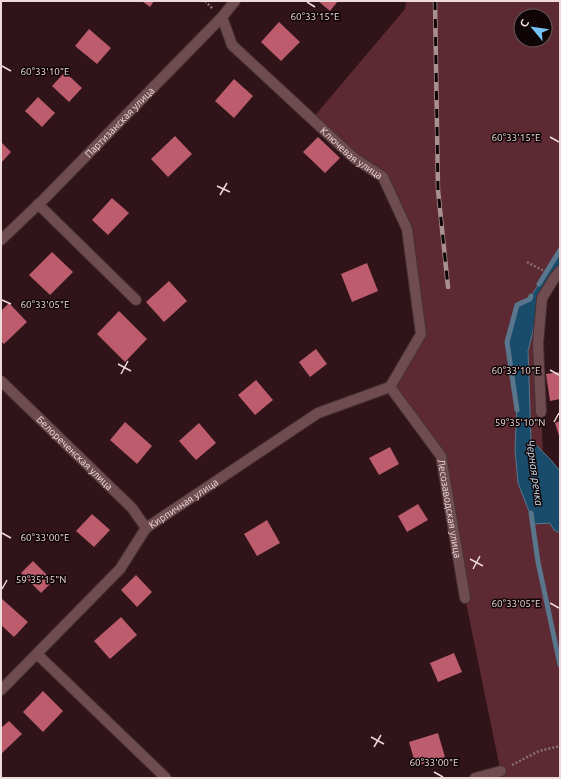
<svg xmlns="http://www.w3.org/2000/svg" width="561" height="779" font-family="Ubuntu,sans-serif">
  <rect width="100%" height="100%" fill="#301419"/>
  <!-- green -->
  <path fill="#5d2a33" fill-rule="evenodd" d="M406 1H560V271L542 298 541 412 546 523H550L554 530 560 534V778H502L465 598 441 456 390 387 421 334 407 229 383 177 312 119 405 9ZM521 16H545V40H521Z"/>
  <!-- water -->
  <polygon fill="#194c6b" stroke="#59768d" points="560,250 560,267 543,291 528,351 531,440 550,459 560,471 560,533 554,530 550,523 534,524 518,483 515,449 517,405 507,342 517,305 530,298"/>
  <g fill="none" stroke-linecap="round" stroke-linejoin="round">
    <!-- stream -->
    <g stroke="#59768d" stroke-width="5">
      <polyline points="539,284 560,250"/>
      <polyline points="517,410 507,342 517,305 530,299 531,296"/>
      <polyline points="531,513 538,562 560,665"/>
    </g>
  </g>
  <!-- building -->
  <g fill="#bc5c6c">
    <polygon points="142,1 154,1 150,7"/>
    <polygon points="318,1 338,1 330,11"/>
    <polygon points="279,22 300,42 281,61 261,42"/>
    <polygon points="89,29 111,48 97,64 75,46"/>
    <polygon points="65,72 82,88 69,102 52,86"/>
    <polygon points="234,79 253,96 234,118 215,101"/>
    <polygon points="38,97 55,113 42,127 25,111"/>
    <polygon points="175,136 192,154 168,177 151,159"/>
    <polygon points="318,137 340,158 325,173 303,152"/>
    <polygon points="1,142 11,152 1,163"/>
    <polygon points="112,198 129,213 108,235 92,220"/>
    <polygon points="52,252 73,272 50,295 29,275"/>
    <polygon points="367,263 378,291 352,302 341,274"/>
    <polygon points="169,281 187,301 164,322 146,302"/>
    <polygon points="9,303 27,322 4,344 1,341 1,311"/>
    <polygon points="119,311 147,339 125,362 97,334"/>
    <polygon points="316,349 327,364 310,377 299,362"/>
    <polygon points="560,372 560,399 550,401 546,374"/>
    <polygon points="256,380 273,400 255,415 238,395"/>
    <polygon points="560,421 560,439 555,423"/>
    <polygon points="125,422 152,446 137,464 110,440"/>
    <polygon points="199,423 216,443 196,460 179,441"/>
    <polygon points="390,447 399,464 379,475 369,458"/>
    <polygon points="418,504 428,520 407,532 398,516"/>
    <polygon points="92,514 110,530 94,547 76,531"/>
    <polygon points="267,520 280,543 257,556 244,534"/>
    <polygon points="33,561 53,581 41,593 21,573"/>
    <polygon points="136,575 152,592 137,607 121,590"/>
    <polygon points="2,599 28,622 14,637 1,625 1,601"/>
    <polygon points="121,617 137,635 110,659 94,641"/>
    <polygon points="454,653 462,672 438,682 430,663"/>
    <polygon points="43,691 63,711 43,732 23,712"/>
    <polygon points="9,721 22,734 1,754 1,728"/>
    <polygon points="438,733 445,757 416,766 409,742"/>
  </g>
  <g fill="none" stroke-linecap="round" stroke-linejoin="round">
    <defs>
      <g id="minor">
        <path id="s1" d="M222 17 232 45 354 158 383 177 407 229 421 334 390 387"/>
        <polyline points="38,204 136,300"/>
        <path id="s2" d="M1 240 45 198 222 17 235 1"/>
        <path id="s3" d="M1 381 132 508 146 528"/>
        <path id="s4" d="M390 387 441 456 465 598"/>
        <polyline points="541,412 538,343 542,298 555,277 560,271"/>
        <polyline points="37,654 166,778"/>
        <path id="s5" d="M1 690 120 569 146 528 318 413 390 387"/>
        <polyline points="475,778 501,771"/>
      </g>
    </defs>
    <!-- minor casing -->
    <use href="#minor" stroke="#463133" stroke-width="12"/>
    <!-- path -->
    <g stroke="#886f73" stroke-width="2.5" stroke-dasharray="2 2" stroke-linecap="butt">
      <polyline points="205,1 213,9"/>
      <polyline points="527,262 544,271"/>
      <polyline points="512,765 539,751 560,746"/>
    </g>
    <!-- minor -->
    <use href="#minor" stroke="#6e4c50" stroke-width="10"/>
    <defs>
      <polyline id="rail" points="435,1 438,190 448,287"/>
    </defs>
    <!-- rail casing -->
    <use href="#rail" stroke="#a89093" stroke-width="4.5"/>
    <!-- rail -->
    <use href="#rail" stroke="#100506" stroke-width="3" stroke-dasharray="9" stroke-linecap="butt"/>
  </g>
  <!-- ticks -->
  <path fill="none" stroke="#eed9db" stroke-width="1.5" d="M307 2 315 7M2 66 11 71M550 137 559 142M217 186 230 192M220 195 227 183M2 300 11 304M118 364 131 371M550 370 559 375M121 374 128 361M554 422 559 413M2 533 11 538M470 559 483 566M473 569 480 556M2 589 7 580M550 603 559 608M371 737 384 744M374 747 381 735M434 772 443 777"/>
  <g text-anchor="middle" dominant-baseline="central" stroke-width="3" stroke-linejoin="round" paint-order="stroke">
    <!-- street labels -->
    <g font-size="10" fill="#eed9db" stroke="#100506">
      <text stroke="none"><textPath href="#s2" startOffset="167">Партизанская улица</textPath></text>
      <text stroke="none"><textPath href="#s1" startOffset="191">Ключевая улица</textPath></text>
      <text stroke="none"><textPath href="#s3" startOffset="103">Белореченская улица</textPath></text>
      <text stroke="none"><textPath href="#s5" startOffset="263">Кирпичная улица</textPath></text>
      <text stroke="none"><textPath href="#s4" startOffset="139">Лесозаводская улица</textPath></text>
    </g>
    <!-- water labels -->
    <g font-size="11" font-style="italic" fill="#cbe0ef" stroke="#100506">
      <text transform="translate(535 473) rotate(82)">Черная речка</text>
    </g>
  </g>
  <g font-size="10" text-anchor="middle" fill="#eed9db" stroke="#100506" stroke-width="3" stroke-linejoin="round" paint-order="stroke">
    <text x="315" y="20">60°33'15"E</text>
    <text x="45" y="75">60°33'10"E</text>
    <text x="516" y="141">60°33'15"E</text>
    <text x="45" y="308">60°33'05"E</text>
    <text x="516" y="374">60°33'10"E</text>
    <text x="520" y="426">59°35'10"N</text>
    <text x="45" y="541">60°33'00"E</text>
    <text x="41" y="583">59°35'15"N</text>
    <text x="516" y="607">60°33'05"E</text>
    <text x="434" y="766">60°33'00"E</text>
  </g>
  <!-- border -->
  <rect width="561" height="779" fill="none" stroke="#eed9db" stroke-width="4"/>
  <!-- north arrow -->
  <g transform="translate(533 28) rotate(299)"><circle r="19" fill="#100506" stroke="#695a5b"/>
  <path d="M0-3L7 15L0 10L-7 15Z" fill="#73c1f5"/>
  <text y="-6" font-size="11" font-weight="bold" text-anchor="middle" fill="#eed9db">С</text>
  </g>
</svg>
